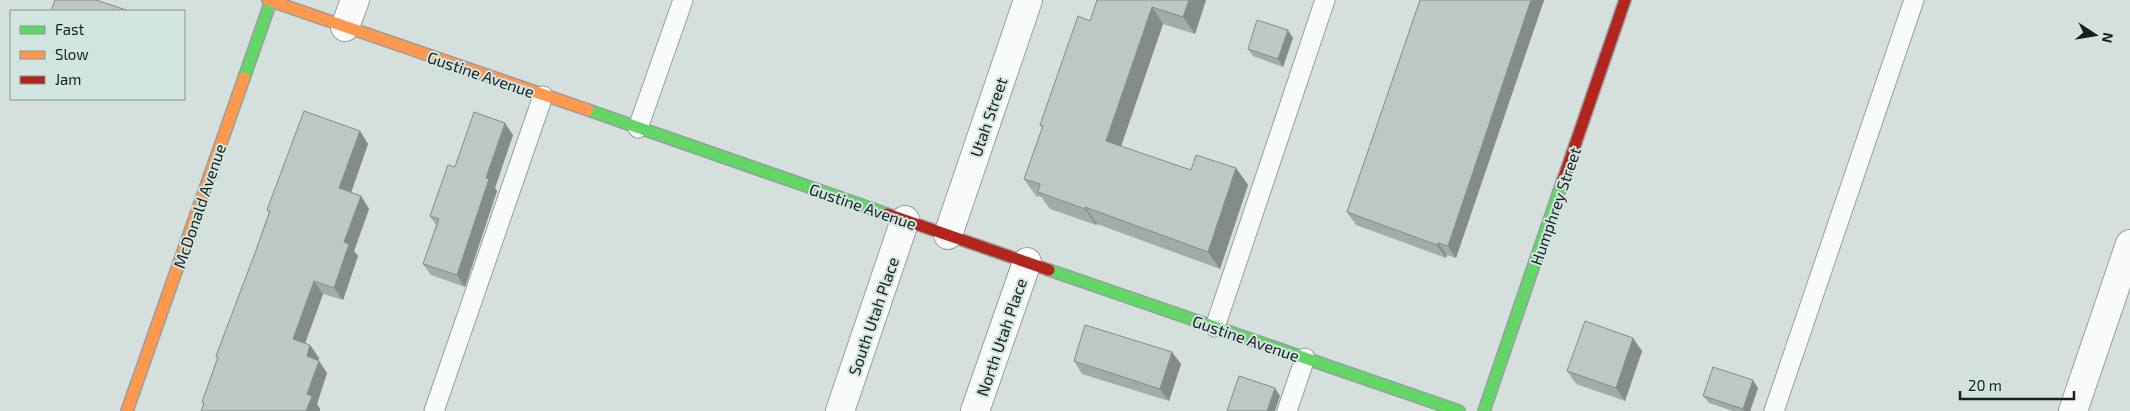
<svg xmlns="http://www.w3.org/2000/svg" width="2130" height="411" font-family="'Exo 2',sans-serif">
  <rect width="100%" height="100%" fill="#d5e0dd"/>
  <g fill="none" stroke-linecap="round" stroke-linejoin="round">
    <defs>
      <g id="lane">
        <polyline points="638,128 683,0"/>
        <polyline points="1215,327 1325,0"/>
        <polyline points="434,411 543,96"/>
        <polyline points="1287,411 1305,358"/>
        <polyline points="1774,411 1914,0"/>
      </g>
      <g id="street">
        <polyline points="345,27 355,0"/>
        <polyline points="948,235 1028,0"/>
        <polyline points="840,411 905,220"/>
        <polyline points="975,411 1027,262"/>
        <polyline points="2073,411 2130,244"/>
      </g>
      <g id="fast">
        <polyline points="244,78 271,1"/>
        <polyline points="588,110 887,214"/>
        <polyline points="1049,270 1459,411"/>
        <polyline points="1484,411 1563,180"/>
      </g>
      <g id="slow">
        <polyline points="268,0 588,110"/>
        <polyline points="127,411 244,78"/>
      </g>
      <g id="jam">
        <polyline points="1563,180 1625,0"/>
        <polyline points="887,214 1049,270"/>
      </g>
    </defs>
    <!-- lane casing -->
    <use href="#lane" stroke="#979f9d" stroke-width="21"/>
    <!-- street casing -->
    <use href="#street" stroke="#979f9d" stroke-width="30"/>
    <!-- fast casing -->
    <use href="#fast" stroke="#979f9d" stroke-width="14"/>
    <!-- slow casing -->
    <use href="#slow" stroke="#979f9d" stroke-width="14"/>
    <!-- jam casing -->
    <use href="#jam" stroke="#979f9d" stroke-width="14"/>
    <!-- lane -->
    <use href="#lane" stroke="#f9fafa" stroke-width="19"/>
    <!-- street -->
    <use href="#street" stroke="#f9fafa" stroke-width="28"/>
    <!-- fast -->
    <use href="#fast" stroke="#63d668" stroke-width="11"/>
    <!-- slow -->
    <use href="#slow" stroke="#ff974d" stroke-width="11"/>
    <!-- jam -->
    <use href="#jam" stroke="#b3261e" stroke-width="11"/>
  </g>
  <!-- wall -->
  <g fill="#a3aba9">
    <polygon points="1097,0 1206,0 1195,34 1163,24 1121,146 1191,170 1236,168 1248,185 1220,269 1097,224 1096,225 1050,209 1041,197 1036,196 1024,179 1042,128 1040,125 1090,21"/>
    <polygon points="1420,0 1544,0 1456,258 1447,255 1446,258 1356,225 1347,212"/>
    <polygon points="1293,38 1283,67 1253,56 1248,49"/>
    <polygon points="360,131 368,144 351,193 361,196 369,209 354,251 358,256 343,300 323,294 305,343 310,345 319,358 318,360 327,373 317,404 320,409 320,411 201,411 204,404 202,402 217,359 216,356 255,253 269,212 267,210"/>
    <polygon points="513,135 495,188 497,191 465,287 431,275 423,264 436,225 430,216 455,167"/>
    <polygon points="1642,351 1625,401 1576,384 1567,371"/>
    <polygon points="1074,361 1181,364 1169,401 1082,374"/>
    <polygon points="1758,388 1750,411 1733,411 1709,403 1703,396"/>
  </g>
  <!-- shaded-wall -->
  <g fill="#858b89">
    <polygon points="1189,0 1206,0 1195,34 1183,17"/>
    <polygon points="1531,0 1544,0 1456,258 1448,246"/>
    <polygon points="1152,7 1163,24 1117,158 1106,141"/>
    <polygon points="1288,30 1293,38 1283,67 1278,59"/>
    <polygon points="505,123 513,135 495,188 497,191 465,287 457,275 486,178"/>
    <polygon points="360,131 368,144 348,201 339,188"/>
    <polygon points="1236,168 1248,185 1220,269 1208,252"/>
    <polygon points="361,196 369,209 354,251 358,256 343,300 334,288 344,242"/>
    <polygon points="1085,207 1097,224 1096,225 1085,209"/>
    <polygon points="1438,243 1447,255 1446,258 1437,245"/>
    <polygon points="314,281 323,294 302,352 293,339"/>
    <polygon points="1633,338 1642,351 1625,401 1616,388"/>
    <polygon points="310,345 319,358 315,368 307,356"/>
    <polygon points="1172,352 1181,364 1169,401 1160,389"/>
    <polygon points="319,361 327,373 317,404 320,409 320,411 306,411 307,394"/>
    <polygon points="1753,380 1758,388 1750,411 1744,411 1743,409"/>
    <polygon points="1275,388 1280,396 1275,411 1267,411"/>
  </g>
  <!-- building -->
  <g fill="#bec7c4" stroke="#858b89">
    <polygon points="55,0 96,0 129,11 51,11"/>
    <polygon points="1097,0 1189,0 1183,17 1152,7 1106,141 1191,170 1196,155 1236,168 1208,252 1085,207 1085,209 1038,192 1040,184 1024,179 1043,126 1040,125 1078,16 1090,21"/>
    <polygon points="1420,0 1531,0 1448,246 1438,243 1437,245 1347,212"/>
    <polygon points="1257,20 1288,30 1278,59 1248,49"/>
    <polygon points="304,111 360,131 339,188 361,196 344,242 349,244 334,288 314,281 293,339 310,345 307,356 319,361 307,394 312,396 306,411 201,411 204,403 202,402 218,357 216,356 255,253 270,211 267,210"/>
    <polygon points="474,112 505,123 486,178 489,179 457,275 423,264 439,219 430,216 448,165 455,167"/>
    <polygon points="1585,321 1633,338 1616,388 1567,371"/>
    <polygon points="1085,325 1172,352 1160,389 1074,361"/>
    <polygon points="1713,367 1753,380 1743,409 1703,396"/>
    <polygon points="1239,376 1275,388 1267,411 1227,411"/>
  </g>
  <g text-anchor="middle" dominant-baseline="central" stroke-width="4" stroke-linejoin="round" paint-order="stroke">
    <!-- street labels -->
    <g font-size="16" fill="#19201e" stroke="#d1e4df">
      <text transform="translate(481 74) rotate(19)">Gustine Avenue</text>
      <text transform="translate(988 117) rotate(-71)">Utah Street</text>
      <text transform="translate(199 206) rotate(-71)">McDonald Avenue</text>
      <text transform="translate(863 206) rotate(19)">Gustine Avenue</text>
      <text transform="translate(1555 206) rotate(-71)">Humphrey Street</text>
      <text transform="translate(873 316) rotate(-71)">South Utah Place</text>
      <text transform="translate(1001 337) rotate(-71)">North Utah Place</text>
      <text transform="translate(1246 338) rotate(19)">Gustine Avenue</text>
    </g>
  </g>
  <!-- legend -->
  <rect x="10" y="10" width="175" height="90" fill="#d1e4df" stroke="#879692"/>
  <rect x="20" y="26" width="25" height="8" fill="#63d668" stroke="#879692"/>
  <text x="55" y="35" font-size="15" fill="#19201e">Fast</text>
  <rect x="20" y="51" width="25" height="8" fill="#ff974d" stroke="#879692"/>
  <text x="55" y="60" font-size="15" fill="#19201e">Slow</text>
  <rect x="20" y="76" width="25" height="8" fill="#b3261e" stroke="#879692"/>
  <text x="55" y="85" font-size="15" fill="#19201e">Jam</text>
  <!-- north arrow -->
  <g transform="translate(2095 35) rotate(102)" stroke="#d1e4df" stroke-width="4" paint-order="stroke">
  <path d="M0-4L9 19L0 12L-9 19Z" fill="#19201e"/>
  <text y="-8" font-size="14" font-weight="bold" text-anchor="middle" fill="#19201e">N</text>
  </g>
  <!-- scale -->
  <path d="M1960 391v8h114v-8" fill="none" stroke="#19201e" stroke-width="2.5"/>
  <text x="1968" y="391" font-size="15" fill="#19201e" stroke="#d1e4df" stroke-width="4" paint-order="stroke">20 m</text>
</svg>
